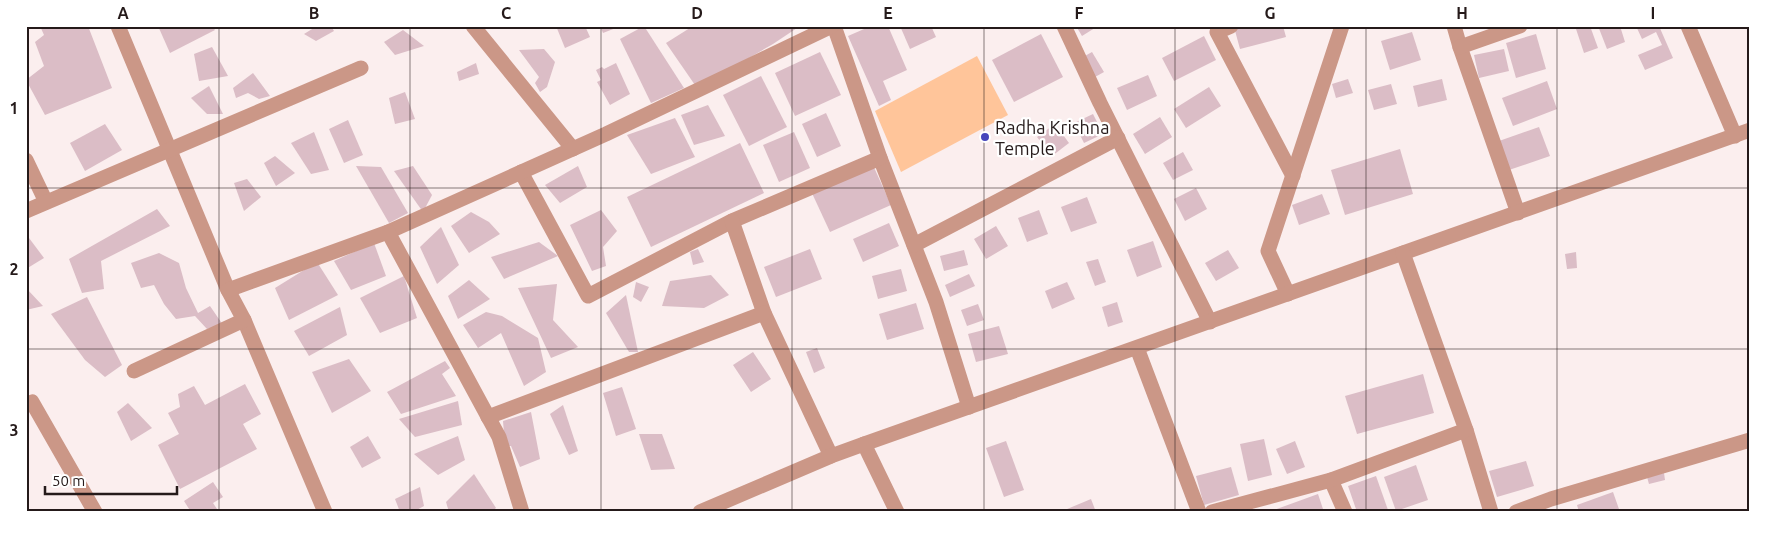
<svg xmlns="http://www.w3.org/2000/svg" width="1776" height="538" font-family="Ubuntu,sans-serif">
  <rect width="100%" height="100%" fill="#fbeeee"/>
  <!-- green -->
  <polygon fill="#ffc59a" points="977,56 1008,115 901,172 875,111"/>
  <!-- building -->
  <g fill="#dbbdc6">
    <polygon points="40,26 88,26 112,88 45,115 26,80 44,66 35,42 44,35"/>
    <polygon points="158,26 212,26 215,30 170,53"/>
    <polygon points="317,26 331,26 334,31 316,41 304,34"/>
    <polygon points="556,26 585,26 590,37 565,48"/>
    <polygon points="600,26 621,26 603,33"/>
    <polygon points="644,26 684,88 651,103 620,39"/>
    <polygon points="693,26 800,26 773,44 697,88 666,43"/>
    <polygon points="871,26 888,26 907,70 883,81 891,100 879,106 848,36"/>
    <polygon points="900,26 931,26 936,37 910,49"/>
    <polygon points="1076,26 1098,26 1082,36"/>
    <polygon points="1237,26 1283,26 1286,37 1240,49 1234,27"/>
    <polygon points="1575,26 1590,26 1598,48 1584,53"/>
    <polygon points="1598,26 1620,26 1625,42 1607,49"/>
    <polygon points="1636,26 1659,26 1673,58 1645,70 1638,55 1662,45 1656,32 1642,39"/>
    <polygon points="403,30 424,46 395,55 384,42"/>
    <polygon points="1412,32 1421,60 1390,70 1381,41"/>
    <polygon points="1041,34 1063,77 1014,102 992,60"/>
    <polygon points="1536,34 1546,69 1516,78 1506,43"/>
    <polygon points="1204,36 1216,60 1174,81 1162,58"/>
    <polygon points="212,47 228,76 199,81 194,54"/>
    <polygon points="544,49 555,62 547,87 540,92 535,83 539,77 519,50"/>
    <polygon points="1504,49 1509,71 1479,78 1474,55"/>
    <polygon points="820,52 841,95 795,116 775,73"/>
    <polygon points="1092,52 1104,72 1095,77 1083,57"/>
    <polygon points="476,63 479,74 459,81 457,72"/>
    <polygon points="616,63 630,94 610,105 597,82 601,80 596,70 602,67 604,69"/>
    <polygon points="253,73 270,96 259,99 248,93 236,98 233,88"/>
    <polygon points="1148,75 1157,96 1127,110 1117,88"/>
    <polygon points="761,76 787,127 749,146 723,95"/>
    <polygon points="1348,79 1353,93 1336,98 1332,84"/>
    <polygon points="1442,79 1447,100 1418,107 1413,86"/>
    <polygon points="1547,81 1557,109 1513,126 1502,98"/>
    <polygon points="1391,84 1397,104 1374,110 1368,90"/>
    <polygon points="209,86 223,114 207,114 191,98"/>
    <polygon points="1209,87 1221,106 1186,128 1174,109"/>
    <polygon points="405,92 415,119 395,124 389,98"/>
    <polygon points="708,105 725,136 694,145 681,115"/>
    <polygon points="826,113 841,146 817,157 802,124"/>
    <polygon points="1093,114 1103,134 1084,143 1074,123"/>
    <polygon points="1160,117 1172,137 1145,154 1133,134"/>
    <polygon points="675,118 695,157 651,174 627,135"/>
    <polygon points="348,120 363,155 344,163 329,129"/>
    <polygon points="105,124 122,150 85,171 70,143"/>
    <polygon points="1055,124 1069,143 1052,156 1037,137"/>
    <polygon points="1539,127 1550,156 1509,170 1499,141"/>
    <polygon points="314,132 329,170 311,174 291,143"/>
    <polygon points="794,132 810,168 779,182 763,145"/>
    <polygon points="740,143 764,193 651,247 627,197"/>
    <polygon points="1400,149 1413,194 1345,215 1331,170"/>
    <polygon points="1183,152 1193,170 1173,180 1163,163"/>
    <polygon points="275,156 295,173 276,186 264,163"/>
    <polygon points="872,163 891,205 830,232 811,191"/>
    <polygon points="356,166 381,167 408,213 389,223"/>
    <polygon points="413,166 432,195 423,212 394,171"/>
    <polygon points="578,166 587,187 560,203 545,185"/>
    <polygon points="247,179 261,197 244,211 234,183"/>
    <polygon points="1196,188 1207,209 1185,221 1174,199"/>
    <polygon points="1322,194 1330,214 1299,225 1292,205"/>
    <polygon points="1087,197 1097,223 1071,232 1061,207"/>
    <polygon points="157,209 170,226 101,261 104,289 82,293 69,259"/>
    <polygon points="601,210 617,231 603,247 606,266 592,271 570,225"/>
    <polygon points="1039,210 1048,234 1027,242 1018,218"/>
    <polygon points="471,212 489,222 500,234 469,253 451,226"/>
    <polygon points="889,223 899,246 863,262 853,239"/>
    <polygon points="996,226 1008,246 986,259 974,239"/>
    <polygon points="441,227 459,265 437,284 420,247"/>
    <polygon points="26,234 44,258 26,269"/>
    <polygon points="1153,241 1162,267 1137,277 1127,250"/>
    <polygon points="539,242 558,256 504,279 491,257"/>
    <polygon points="374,243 386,276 351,290 334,261"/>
    <polygon points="698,249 704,262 693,265 690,252"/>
    <polygon points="810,249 822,279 776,297 764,267"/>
    <polygon points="964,250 968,265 944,271 940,256"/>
    <polygon points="1228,250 1239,268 1216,281 1205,263"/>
    <polygon points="1576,252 1577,268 1567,269 1565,254"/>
    <polygon points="159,253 179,263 186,288 198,313 210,306 223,325 207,329 195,316 176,319 164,304 154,285 141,288 131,263"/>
    <polygon points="1098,259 1106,282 1095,286 1086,262"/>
    <polygon points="317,262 338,295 289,320 275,288"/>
    <polygon points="901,269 907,291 878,299 872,276"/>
    <polygon points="969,274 975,286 950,297 945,285"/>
    <polygon points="711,275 729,295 704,308 662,306 670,281"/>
    <polygon points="404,276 417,318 380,333 360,298"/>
    <polygon points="469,280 490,299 458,319 448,296"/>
    <polygon points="636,282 649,287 641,302 633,297"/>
    <polygon points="1067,282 1075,299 1052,309 1045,291"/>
    <polygon points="557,284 553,320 578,347 551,358 518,288"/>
    <polygon points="26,288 43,306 26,310"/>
    <polygon points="626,295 638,352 629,352 606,313"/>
    <polygon points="87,297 122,365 105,377 85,360 51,314"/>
    <polygon points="1117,302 1123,322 1108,327 1102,307"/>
    <polygon points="916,303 924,329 887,340 879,314"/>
    <polygon points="978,304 984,320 967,326 961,310"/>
    <polygon points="340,307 347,335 309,356 294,331"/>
    <polygon points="486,312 502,316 538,338 546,372 524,386 501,333 478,348 463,325"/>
    <polygon points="999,326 1008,354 976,362 968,334"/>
    <polygon points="817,348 825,368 814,373 806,352"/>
    <polygon points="753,352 771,379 751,392 733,365"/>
    <polygon points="349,359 371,391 332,413 312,372"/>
    <polygon points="445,361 450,368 442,374 456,396 401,414 387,392"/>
    <polygon points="1423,374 1434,413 1357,434 1345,396"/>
    <polygon points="245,384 261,414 243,424 257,449 180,489 158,445 179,434 168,413 180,407 178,394 194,386 205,405"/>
    <polygon points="622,387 636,429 616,436 603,393"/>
    <polygon points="458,401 462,425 415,437 399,419"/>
    <polygon points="128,403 152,428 131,441 117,412"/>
    <polygon points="563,405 578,451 569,455 550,414"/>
    <polygon points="531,412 540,459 520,467 511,446 505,446 503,421"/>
    <polygon points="639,434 662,434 675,469 651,470"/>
    <polygon points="368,436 381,458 362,468 350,447"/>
    <polygon points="458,436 465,460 438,475 414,454"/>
    <polygon points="1264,439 1272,475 1248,481 1240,444"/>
    <polygon points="1006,441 1024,490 1004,497 986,448"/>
    <polygon points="1295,441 1305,467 1287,474 1276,449"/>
    <polygon points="1526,461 1534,486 1497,497 1489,471"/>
    <polygon points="1416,465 1428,500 1396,511 1384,477"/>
    <polygon points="1231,467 1239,495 1204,505 1196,476"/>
    <polygon points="1664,473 1665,480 1649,484 1647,477"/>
    <polygon points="474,474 496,508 491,512 449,512 446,502"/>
    <polygon points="1376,476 1388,510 1383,512 1357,512 1348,486"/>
    <polygon points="213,482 223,497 213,503 219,512 191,512 184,501"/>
    <polygon points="420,487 424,506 413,512 400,512 395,499"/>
    <polygon points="1613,492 1620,512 1579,512 1577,505"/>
    <polygon points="1318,494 1324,512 1275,512 1274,510"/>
    <polygon points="1091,499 1096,512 1060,512"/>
  </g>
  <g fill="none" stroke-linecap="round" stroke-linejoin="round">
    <!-- minor -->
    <g stroke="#cb9787" stroke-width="15">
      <polyline points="118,26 228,290 244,320 325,512"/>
      <polyline points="473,26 573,149"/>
      <polyline points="834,26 880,158 936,302 969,407"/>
      <polyline points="1064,26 1100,103 1210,322"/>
      <polyline points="1231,26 1217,32 1293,176"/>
      <polyline points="1454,26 1460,47 1518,213"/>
      <polyline points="1688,26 1735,136"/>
      <polyline points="1460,47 1520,26"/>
      <polyline points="26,160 46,202"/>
      <polyline points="521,172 588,296 732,221 880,158"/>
      <polyline points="26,211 361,68"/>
      <polyline points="732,221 764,313 831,456"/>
      <polyline points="388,232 606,134 832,26"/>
      <polyline points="914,245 1118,138"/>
      <polyline points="228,290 388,232 499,437 522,512"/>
      <polyline points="1288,294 1268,251 1342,26"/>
      <polyline points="1137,348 1199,512"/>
      <polyline points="134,371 244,320"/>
      <polyline points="26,404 32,402 95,512"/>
      <polyline points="488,417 764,313"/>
      <polyline points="1466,430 1491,512"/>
      <polyline points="864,444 897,512"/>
      <polyline points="1331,480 1345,512"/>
      <polyline points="700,512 831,456 864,444 1750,130"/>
      <polyline points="1212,512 1331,480 1466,430 1403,253"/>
      <polyline points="1516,512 1551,499 1750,440"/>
    </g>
  </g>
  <!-- grid -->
  <path fill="none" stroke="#251a1a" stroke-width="1" stroke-opacity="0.55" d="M219 26V512M410 26V512M601 26V512M792 26V512M984 26V512M1175 26V512M1366 26V512M1557 26V512M26 188H1750M26 349H1750"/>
  <!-- markers -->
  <circle fill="#4645bb" stroke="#fff" stroke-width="2" cx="985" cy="137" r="5"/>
  <g text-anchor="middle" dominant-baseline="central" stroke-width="4.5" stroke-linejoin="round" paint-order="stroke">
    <!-- poi labels -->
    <g font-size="18" fill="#251a1a" stroke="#fff" text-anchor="start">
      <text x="995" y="127">Radha Krishna<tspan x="995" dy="21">Temple</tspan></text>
    </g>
  </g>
  <!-- border -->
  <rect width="1776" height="538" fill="none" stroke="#ffffff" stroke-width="55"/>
  <!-- scale -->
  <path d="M45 486v8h132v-8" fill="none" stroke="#251a1a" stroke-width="2.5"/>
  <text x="52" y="486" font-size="15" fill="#251a1a" stroke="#ffffff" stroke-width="4" paint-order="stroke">50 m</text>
  <rect x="28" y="28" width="1720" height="482" fill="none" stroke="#251a1a" stroke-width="2"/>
  <g font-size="16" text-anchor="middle" font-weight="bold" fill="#251a1a">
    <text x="123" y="19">A</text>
    <text x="314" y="19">B</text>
    <text x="506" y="19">C</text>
    <text x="697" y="19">D</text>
    <text x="888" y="19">E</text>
    <text x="1079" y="19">F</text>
    <text x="1270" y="19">G</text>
    <text x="1462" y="19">H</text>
    <text x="1653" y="19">I</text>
    <text x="14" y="114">1</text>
    <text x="14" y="275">2</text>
    <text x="14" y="436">3</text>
  </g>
</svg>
